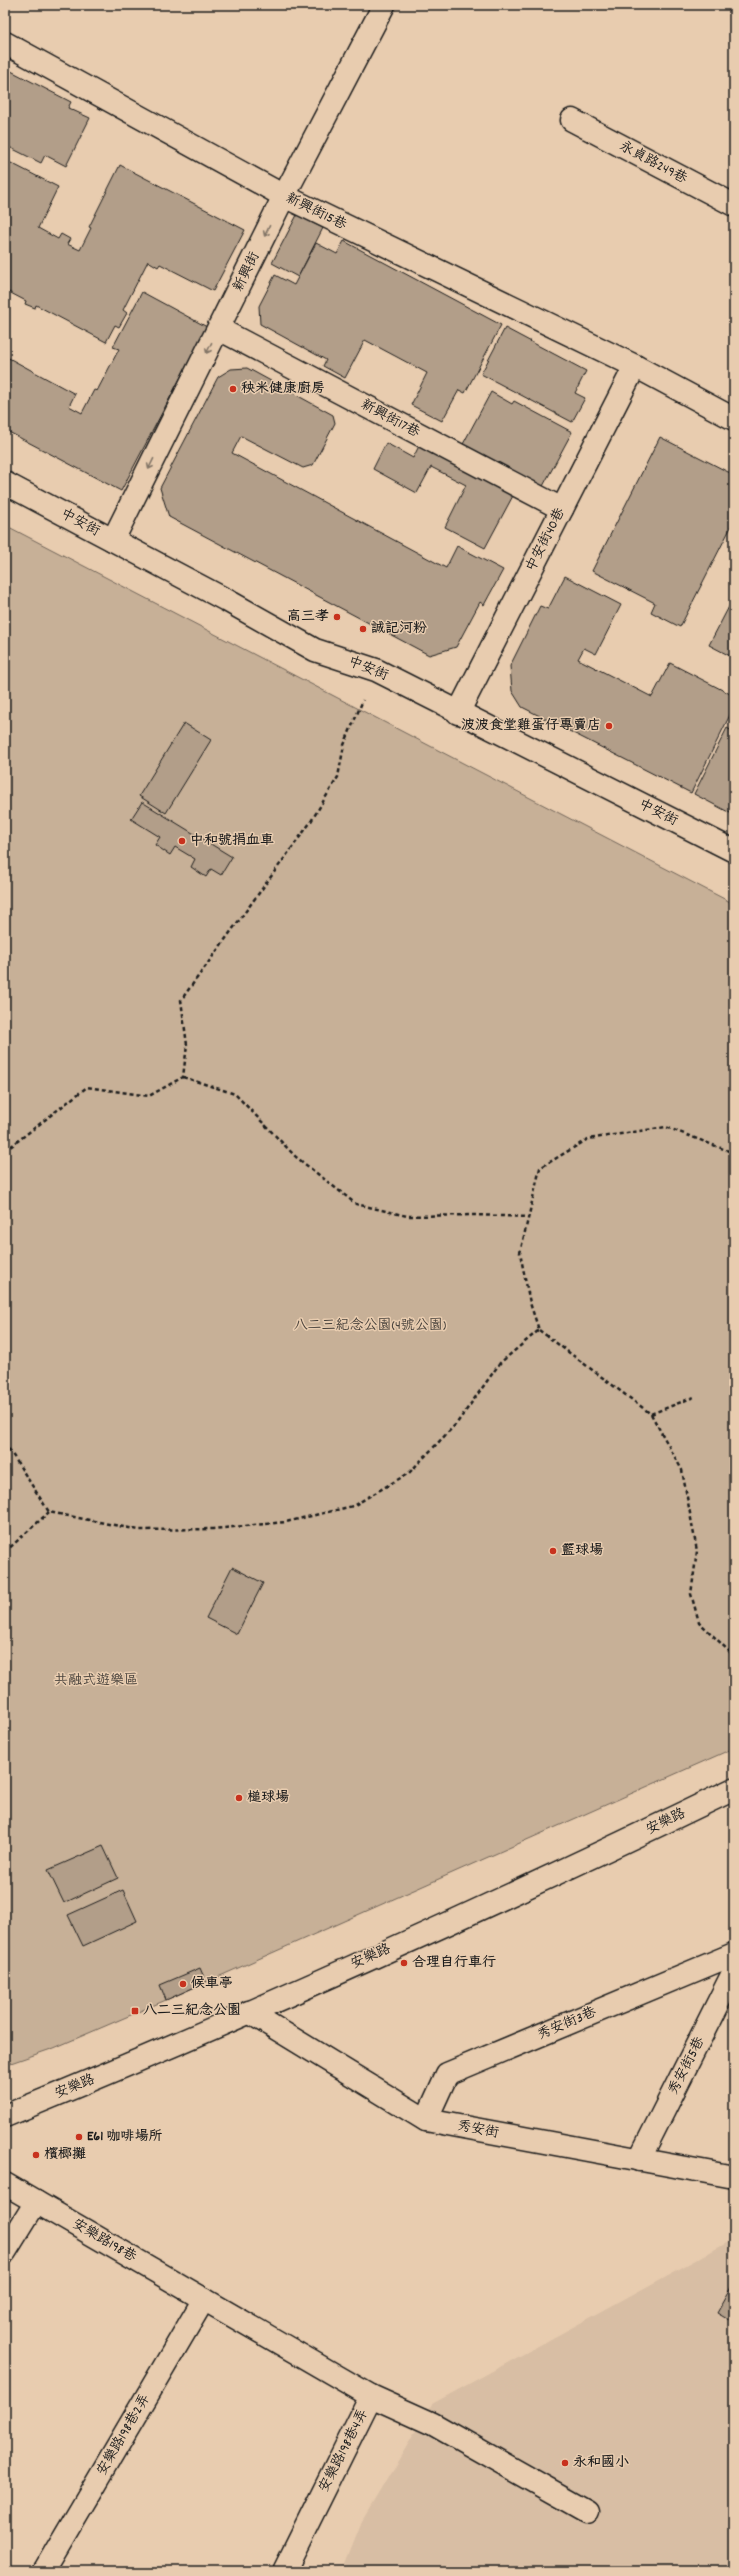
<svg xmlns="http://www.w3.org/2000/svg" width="739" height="2576" font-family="Dekko,'LXGW WenKai TC',sans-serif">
  <rect width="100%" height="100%" fill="#e8ccaf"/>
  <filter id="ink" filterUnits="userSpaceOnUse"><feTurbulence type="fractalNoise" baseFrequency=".025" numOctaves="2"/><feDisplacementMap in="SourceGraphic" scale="8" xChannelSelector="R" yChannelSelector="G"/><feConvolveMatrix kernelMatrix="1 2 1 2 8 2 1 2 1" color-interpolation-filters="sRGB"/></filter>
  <g filter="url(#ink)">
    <!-- built -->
    <polygon fill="#d8bea4" points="734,2239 734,2571 342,2571 362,2521 432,2404"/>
    <!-- green -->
    <polygon fill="#c7b097" stroke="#72665a" points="5,525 734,904 734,1748 166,2000 54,2048 5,2065"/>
    <!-- building -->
    <g fill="#b29e89" stroke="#1c1c1c">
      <polygon points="9,70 71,102 68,108 90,118 66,166 45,155 41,163 5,145 5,76"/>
      <polygon points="5,160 58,187 38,228 58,239 61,234 70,239 67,244 80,250 91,228 89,227 120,165 245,230 213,291 160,264 158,267 148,261 123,310 127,313 119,327 115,325 106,342 36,305 35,308 25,304 26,301 5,290"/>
      <polygon points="297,215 323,228 298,277 272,263"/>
      <polygon points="344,241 501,325 465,393 459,390 442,421 411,405 427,373 365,340 345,378 323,366 326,360 260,324 259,306 275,275 294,285 316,243 337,254"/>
      <polygon points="142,292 207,327 121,491 5,430 5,356 75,394 69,406 82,413 94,390 97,391 119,349 113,347"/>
      <polygon points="505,328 586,371 575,393 585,398 572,422 481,374"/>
      <polygon points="247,368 333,415 335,423 313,465 303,468 241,436 232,453 446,568 457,546 503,570 484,605 480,602 456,647 429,655 169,517 160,488 218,377 231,369"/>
      <polygon points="491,392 512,404 514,401 572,432 542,488 462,446"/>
      <polygon points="660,437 734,475 734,521 680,627 651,612 655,603 592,571"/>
      <polygon points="386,443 413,458 419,446 515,492 485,548 445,527 466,485 431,467 417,493 373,469"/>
      <polygon points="565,576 621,605 596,654 584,648 578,659 652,697 670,663 734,696 734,707 691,793 522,707 512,691 510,666 540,606 548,609"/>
      <polygon points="734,597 734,658 709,645"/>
      <polygon points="184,723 211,740 166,813 139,796"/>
      <polygon points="727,728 734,732 734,815 694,794"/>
      <polygon points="142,802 232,857 221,875 211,869 206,877 191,867 195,859 175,847 170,855 155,845 160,837 131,819"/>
      <polygon points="232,1567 263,1583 237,1634 206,1618"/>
      <polygon points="103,1846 118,1878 64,1903 48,1870"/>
      <polygon points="123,1890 137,1921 83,1946 68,1915"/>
      <polygon points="200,1968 206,1982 166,2000 160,1985"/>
      <polygon points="734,2282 734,2322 717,2312"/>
    </g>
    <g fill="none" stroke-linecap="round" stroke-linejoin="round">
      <defs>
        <g id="minor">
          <polyline points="5,43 284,196 635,366 734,419"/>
          <polyline points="572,120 734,205"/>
          <polyline points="219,329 562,509"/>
          <polyline points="5,483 228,601 315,650 376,670 734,851"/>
          <polyline points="113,540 284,196 384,5"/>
          <polyline points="458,713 635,366"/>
          <polyline points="249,2012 426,2120 734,2177"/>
          <path d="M5 2116C251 2015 494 1905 734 1789"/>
          <polyline points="426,2120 447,2074 734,1954"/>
          <polyline points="639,2160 734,1971"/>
          <polyline points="5,2184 371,2396 284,2571"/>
          <polyline points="5,2252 36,2202"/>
          <polyline points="371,2396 433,2424 587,2511"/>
          <polyline points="44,2571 204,2299"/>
        </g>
      </defs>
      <!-- minor casing -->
      <use href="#minor" stroke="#1c1c1c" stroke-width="25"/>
      <!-- path -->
      <g stroke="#1c1c1c" stroke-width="2.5" stroke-dasharray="4 3" stroke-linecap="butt">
        <polyline points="183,1077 235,1094 296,1157 356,1204 407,1216 475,1215 529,1217"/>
        <polyline points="5,1151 87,1087 149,1096 183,1077 187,1045 181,1000 310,823 338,777 344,745 363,700"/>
        <polyline points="539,1330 651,1414 682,1470 697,1551 691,1594 699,1622 734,1656"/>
        <polyline points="651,1414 694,1397"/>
        <polyline points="5,1443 49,1512 139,1530 213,1529 286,1522 353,1506 409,1473 457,1423 500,1363 539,1330 530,1303 520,1253 540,1168 588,1139 666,1127 734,1153"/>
        <polyline points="5,1552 49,1512"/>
      </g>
      <!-- minor -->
      <use href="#minor" stroke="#e8ccaf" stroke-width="22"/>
    </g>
    <!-- one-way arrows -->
    <defs><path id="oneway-shaft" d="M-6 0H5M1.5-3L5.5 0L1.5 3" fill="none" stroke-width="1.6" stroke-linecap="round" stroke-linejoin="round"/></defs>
    <g stroke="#827466">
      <use href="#oneway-shaft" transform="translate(267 231) rotate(116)"/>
      <use href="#oneway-shaft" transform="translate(209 348) rotate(116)"/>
      <use href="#oneway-shaft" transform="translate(151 464) rotate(116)"/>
    </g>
  </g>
  <!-- markers -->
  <g fill="#c8321e" stroke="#e8ccaf" stroke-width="1.5">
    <circle cx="233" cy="389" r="4"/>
    <circle cx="337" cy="617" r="4"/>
    <circle cx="363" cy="629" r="4"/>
    <circle cx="609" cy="726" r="4"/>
    <circle cx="182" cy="841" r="4"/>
    <circle cx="553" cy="1551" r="4"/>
    <circle cx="239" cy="1798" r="4"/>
    <circle cx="404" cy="1963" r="4"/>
    <circle cx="183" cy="1984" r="4"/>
    <rect x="131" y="2007" width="8" height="8" rx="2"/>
    <circle cx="79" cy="2137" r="4"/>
    <circle cx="36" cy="2155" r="4"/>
    <circle cx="565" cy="2463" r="4"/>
  </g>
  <g text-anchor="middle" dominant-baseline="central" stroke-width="3" stroke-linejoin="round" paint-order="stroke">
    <!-- street labels -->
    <g font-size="14" fill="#1c1c1c" stroke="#e8ccaf">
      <text transform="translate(653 163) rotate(28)">永貞路249巷</text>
      <text transform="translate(316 212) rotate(26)">新興街15巷</text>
      <text transform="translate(247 272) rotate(-64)">新興街</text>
      <text transform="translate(390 419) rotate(28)">新興街17巷</text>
      <text transform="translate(80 523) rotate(28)">中安街</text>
      <text transform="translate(546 540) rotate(-63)">中安街40巷</text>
      <text transform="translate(368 669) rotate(22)">中安街</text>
      <text transform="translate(658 813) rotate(27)">中安街</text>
      <text transform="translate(666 1822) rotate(-26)">安樂路</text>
      <text transform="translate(371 1957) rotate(-24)">安樂路</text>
      <text transform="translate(567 2024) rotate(-23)">秀安街3巷</text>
      <text transform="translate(687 2066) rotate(-63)">秀安街5巷</text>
      <text transform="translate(75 2087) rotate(-22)">安樂路</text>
      <text transform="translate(478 2130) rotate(11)">秀安街</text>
      <text transform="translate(104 2241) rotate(30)">安樂路198巷</text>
      <text transform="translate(124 2435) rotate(-60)">安樂路198巷2弄</text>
      <text transform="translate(344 2451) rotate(-63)">安樂路198巷4弄</text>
    </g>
    <!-- poi labels -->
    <g font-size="14" font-weight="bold" fill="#1c1c1c" stroke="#e8ccaf" text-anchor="start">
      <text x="241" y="389">秧米健康廚房</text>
      <text x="329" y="617" text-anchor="end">高三孝</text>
      <text x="371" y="629">誠記河粉</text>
      <text x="601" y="726" text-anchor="end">波波食堂雞蛋仔專賣店</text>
      <text x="190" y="841">中和號捐血車</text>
      <text x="561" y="1551">籃球場</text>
      <text x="247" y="1798">槌球場</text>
      <text x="412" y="1963">合理自行車行</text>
      <text x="191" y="1984">候車亭</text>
      <text x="143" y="2011">八二三紀念公園</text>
      <text x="87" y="2137">E61 咖啡場所</text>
      <text x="44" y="2155">檳榔攤</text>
      <text x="573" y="2463">永和國小</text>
    </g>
    <!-- park labels -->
    <g font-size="14" fill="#47413b" stroke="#e8ccaf">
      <text x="370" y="1326">八二三紀念公園(4號公園)</text>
      <text x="96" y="1681">共融式遊樂區</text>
    </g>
  </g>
  <!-- margin -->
  <rect width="739" height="2576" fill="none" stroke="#e8ccaf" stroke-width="20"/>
  <rect x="10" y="10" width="719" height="2556" fill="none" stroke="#1c1c1c" stroke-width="1.5" filter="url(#ink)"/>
</svg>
